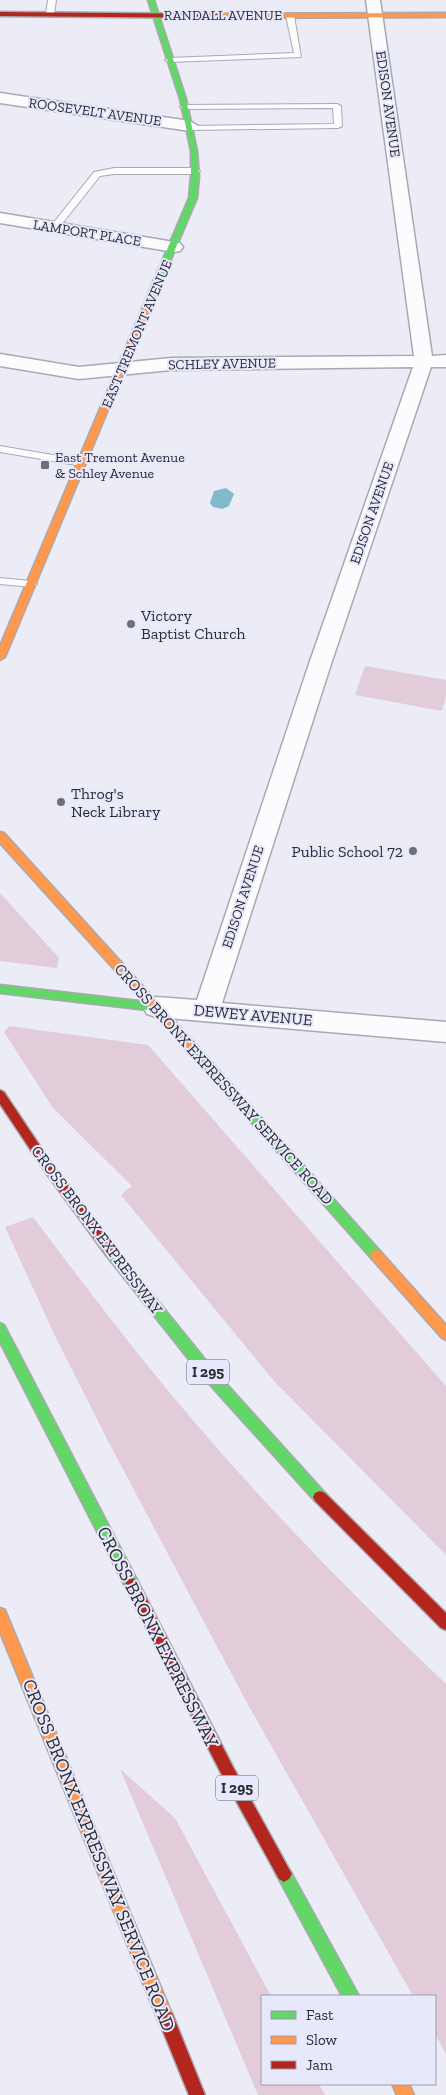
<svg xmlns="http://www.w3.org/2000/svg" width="446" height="2095" font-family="'Zilla Slab',serif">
  <rect width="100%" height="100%" fill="#ececf7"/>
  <!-- green -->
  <g fill="#e3ccda">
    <polygon points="365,666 446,680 446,696 442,711 355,695"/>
    <polygon points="0,893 59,958 57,968 0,961"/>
    <polygon points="9,1026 148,1045 446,1386 446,1555 274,1381 121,1195 132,1186 53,1108 4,1032"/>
    <path d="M33 1217C88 1290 144 1364 204 1433 280 1521 362 1604 446 1684V2054L435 2034V1996H413L247 1703 108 1441 54 1334 5 1227Z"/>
    <polygon points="120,1769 175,1818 271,1996 262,1996 262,2084 319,2084 325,2095 258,2095"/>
  </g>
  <!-- water -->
  <polygon fill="#84b8cb" points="226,488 234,494 229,506 222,509 213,507 210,503 214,491"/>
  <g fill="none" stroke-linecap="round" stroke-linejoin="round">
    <defs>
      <g id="lane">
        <polygon points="48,0 56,0 54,14 50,16 46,14"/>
        <polygon points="290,14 294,16 301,57 169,62 165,60 169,58 294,53 286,16"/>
        <polygon points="337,104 341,106 342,126 338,128 191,130 188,130 188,126 334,124 333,108 184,109 180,107 184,105"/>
        <polygon points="114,168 196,168 200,171 196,174 114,174 100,176 57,230 51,230 51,226 94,172"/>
        <polygon points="0,446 82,460 87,463 82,466 0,452"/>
        <polygon points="0,578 31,581 37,584 31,587 0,584"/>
      </g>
      <g id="street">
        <polygon points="366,0 380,0 432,356 446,355 446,367 431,367 331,664 222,1003 446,1022 446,1042 156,1017 147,1014 143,1007 147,1000 156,997 197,1000 309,664 413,367 171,370 79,379 0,366 0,354 79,367 171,358 414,356"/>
        <polygon points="0,93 190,121 198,126 190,131 0,103"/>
        <polygon points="0,213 180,243 183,247 180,251 174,252 0,223"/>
      </g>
      <g id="fast">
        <polygon points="148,0 154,0 186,99 197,151 199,176 197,198 157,292 153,294 149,292 189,198 191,176 191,151 180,99"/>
        <polygon points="0,985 156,1003 162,1007 156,1011 0,993"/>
        <polygon points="194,1046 198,1047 380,1251 382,1255 380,1259 376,1260 372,1259 190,1053 188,1050 190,1047"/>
        <polygon points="110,1246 114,1247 212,1368 325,1493 327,1497 325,1501 320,1503 315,1501 202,1376 106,1255 104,1251 106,1247"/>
        <polygon points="0,1323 4,1325 137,1580 139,1585 137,1590 132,1592 127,1590 0,1342"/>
        <polygon points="284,1866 289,1869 359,1996 342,1996 279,1879 276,1874 279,1869"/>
      </g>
      <g id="slow">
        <polygon points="446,13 446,17 220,18 217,16 220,14"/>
        <polygon points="150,290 157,292 5,657 0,660 0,646"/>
        <polygon points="0,832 4,833 198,1047 200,1050 198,1053 190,1053 0,843"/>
        <polygon points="376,1250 380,1251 446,1325 446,1340 442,1338 372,1259 370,1255 372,1251"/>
        <polygon points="0,1608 5,1610 174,2019 172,2025 166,2027 160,2025 0,1632"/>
        <polygon points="392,2084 409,2084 414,2095 397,2095"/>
      </g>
      <g id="jam">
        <polygon points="0,12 220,14 223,16 220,18 0,16"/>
        <polygon points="0,1090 4,1092 52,1164 114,1247 116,1251 114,1255 110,1256 106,1255 44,1170 0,1104"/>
        <polygon points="320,1491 325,1493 446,1613 446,1630 441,1628 315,1501 313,1497 315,1493"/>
        <polygon points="132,1578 137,1580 233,1767 289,1869 292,1874 289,1879 284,1882 279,1879 223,1777 127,1590 125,1585 127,1580"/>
        <polygon points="166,2011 172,2013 205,2095 189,2095 158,2019 160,2013"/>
      </g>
    </defs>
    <!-- lane casing -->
    <use href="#lane" stroke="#a9a9b2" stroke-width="2"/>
    <!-- street casing -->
    <use href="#street" stroke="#a9a9b2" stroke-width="3"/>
    <!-- fast casing -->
    <use href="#fast" stroke="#a9a9b2" stroke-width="3"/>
    <!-- slow casing -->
    <use href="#slow" stroke="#a9a9b2" stroke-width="3"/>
    <!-- jam casing -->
    <use href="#jam" stroke="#a9a9b2" stroke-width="3"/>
    <!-- lane -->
    <use href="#lane" fill="#fcfcfe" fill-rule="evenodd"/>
    <!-- street -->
    <use href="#street" fill="#fcfcfe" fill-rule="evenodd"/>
    <!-- fast -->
    <use href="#fast" fill="#63d668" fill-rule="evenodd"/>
    <!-- slow -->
    <use href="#slow" fill="#ff974d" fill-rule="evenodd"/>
    <!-- jam -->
    <use href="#jam" fill="#b3261e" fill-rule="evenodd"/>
  </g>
  <!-- markers -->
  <g fill="#6f6f78" stroke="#e8e8fc" stroke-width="2">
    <rect x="40" y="460" width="10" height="10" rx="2.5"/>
    <circle cx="131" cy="624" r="5"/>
    <circle cx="61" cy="802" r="5"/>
    <circle cx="413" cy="851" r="5"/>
  </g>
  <g text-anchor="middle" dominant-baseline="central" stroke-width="4" stroke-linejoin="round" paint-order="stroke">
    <!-- far-street labels -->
    <g font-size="14" fill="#2b2b34" stroke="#e8e8fc">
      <text x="223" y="15">RANDALL AVENUE</text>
      <text transform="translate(388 104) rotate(82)">EDISON AVENUE</text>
      <text transform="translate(95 112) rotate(8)">ROOSEVELT AVENUE</text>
      <text transform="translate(87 233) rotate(9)">LAMPORT PLACE</text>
      <text transform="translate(137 334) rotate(-67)">EAST TREMONT AVENUE</text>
      <text transform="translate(222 364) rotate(-1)">SCHLEY AVENUE</text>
      <text transform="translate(372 513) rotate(-71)">EDISON AVENUE</text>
      <text transform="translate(243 897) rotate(-72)">EDISON AVENUE</text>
    </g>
    <!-- far-poi labels -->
    <g font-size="14" fill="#2b2b34" stroke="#e8e8fc" text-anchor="start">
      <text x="55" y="457">East Tremont Avenue<tspan x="55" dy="16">&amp; Schley Avenue</tspan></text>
    </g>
    <!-- shield labels -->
    <g fill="#e8e8fc" stroke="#646470" stroke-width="1">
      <rect x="187" y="1359.5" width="42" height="25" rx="4"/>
      <rect x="216" y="1775.5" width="42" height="25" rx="4"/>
    </g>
    <g font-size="15" font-weight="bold" fill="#2b2b34">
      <text x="208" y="1372">I 295</text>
      <text x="237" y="1788">I 295</text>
    </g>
    <!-- poi labels -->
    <g font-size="16" fill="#2b2b34" stroke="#e8e8fc" text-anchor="start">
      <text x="141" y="615">Victory<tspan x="141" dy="18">Baptist Church</tspan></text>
      <text x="71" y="793">Throg's<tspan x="71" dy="18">Neck Library</tspan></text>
      <text x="403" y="851" text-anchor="end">Public School 72</text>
    </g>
    <!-- street labels -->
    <g font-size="16" fill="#2b2b34" stroke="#e8e8fc">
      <text transform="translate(253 1015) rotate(5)">DEWEY AVENUE</text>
      <text transform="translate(224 1084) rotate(48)">CROSS BRONX EXPRESSWAY SERVICE ROAD</text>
      <text transform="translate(97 1230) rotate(53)">CROSS BRONX EXPRESSWAY</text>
    </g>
    <!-- near-street labels -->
    <g font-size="19" fill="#2b2b34" stroke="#e8e8fc">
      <text transform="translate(158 1637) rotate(63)">CROSS BRONX EXPRESSWAY</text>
      <text transform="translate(99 1855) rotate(68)">CROSS BRONX EXPRESSWAY SERVICE ROAD</text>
    </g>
  </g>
  <!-- legend -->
  <rect x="261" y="1995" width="175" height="90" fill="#e8e8fc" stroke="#9c9cac"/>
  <rect x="271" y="2011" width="25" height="8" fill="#63d668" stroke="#9c9cac"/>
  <text x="306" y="2020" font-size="15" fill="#2b2b34">Fast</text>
  <rect x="271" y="2036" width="25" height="8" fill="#ff974d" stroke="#9c9cac"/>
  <text x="306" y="2045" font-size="15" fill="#2b2b34">Slow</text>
  <rect x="271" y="2061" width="25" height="8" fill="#b3261e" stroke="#9c9cac"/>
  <text x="306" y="2070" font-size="15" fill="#2b2b34">Jam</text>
</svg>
